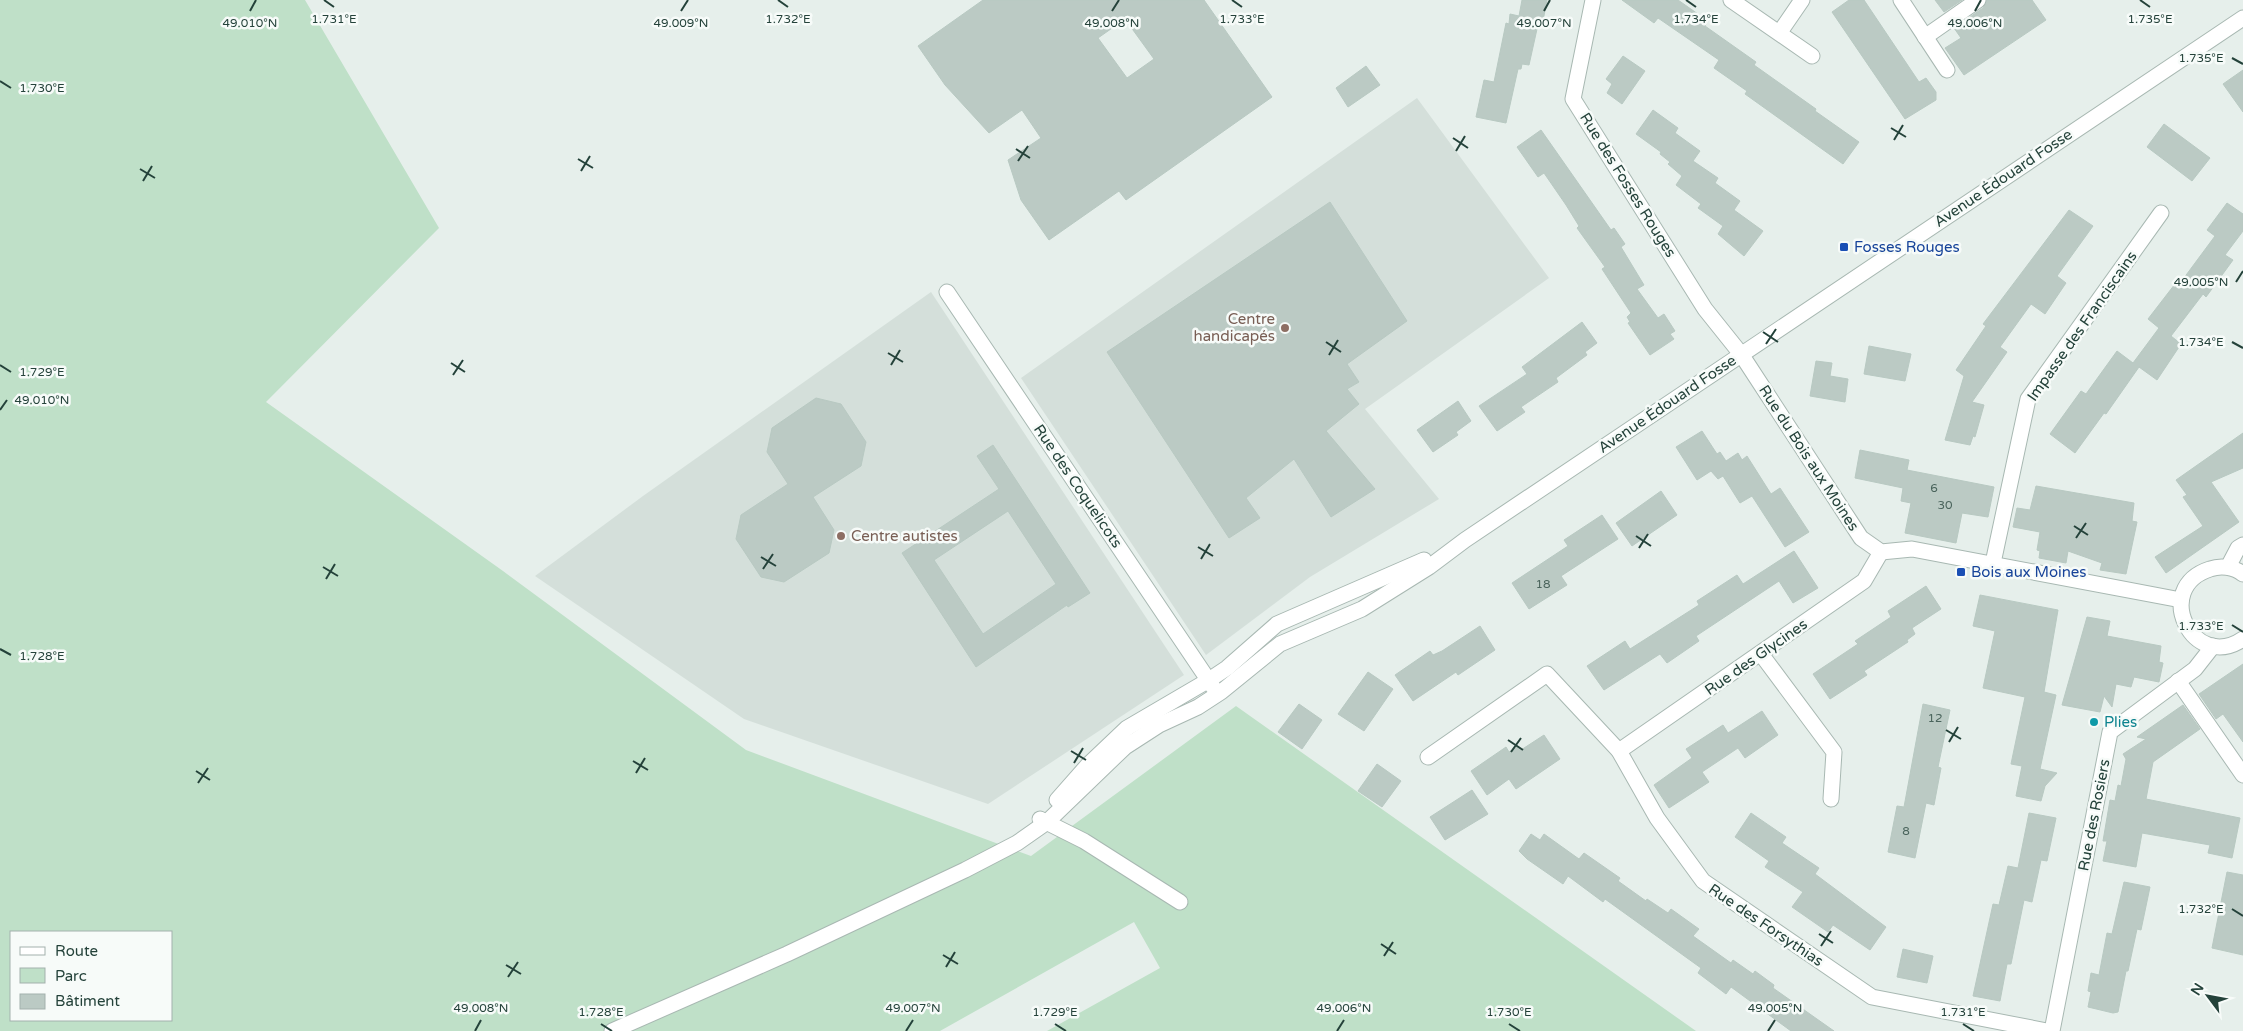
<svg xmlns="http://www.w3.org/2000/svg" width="2243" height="1031" font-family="'Varela Round',sans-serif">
  <rect width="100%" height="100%" fill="#e6efeb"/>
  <!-- built -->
  <g fill="#d4dfda">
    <polygon points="1417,98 1549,278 1365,409 1439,499 1310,577 1206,655 1021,378"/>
    <polygon points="931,292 1184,675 988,804 744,719 535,576 643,496"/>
  </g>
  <!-- green -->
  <path fill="#bfe0c8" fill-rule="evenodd" d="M0 0H305L439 228 266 402 503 571 746 750 1031 856 1236 706 1696 1031H1047L1160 968 1134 922 940 1031H0ZM11 932H171V1020H11Z"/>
  <!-- building -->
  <g fill="#bbcac4" stroke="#b8c9c2" fill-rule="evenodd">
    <path d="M983 0H1204L1272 97 1126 200 1119 191 1049 240 1021 200 1008 160 1041 138 1022 110 989 133 945 85 918 46ZM1125 19 1154 59 1127 78 1098 38Z"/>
    <polygon points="1522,0 1547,0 1543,21 1539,20 1529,65 1522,64 1521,69 1518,69 1506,123 1476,117 1484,80 1494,82 1506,23 1509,24 1510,14 1519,16"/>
    <polygon points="1622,0 1678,0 1708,21 1705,26 1756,62 1754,65 1816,109 1815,111 1859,142 1843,164 1745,94 1747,91 1714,68 1719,60 1658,18 1654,23"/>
    <polygon points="1849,0 1864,0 1919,82 1926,78 1936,92 1936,100 1905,119 1832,12"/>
    <polygon points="1935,0 1962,0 1944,12"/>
    <polygon points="1987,0 2032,0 2046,20 1964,75 1945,48 1961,38 1954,28 1983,8"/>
    <polygon points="1623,56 1645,71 1622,104 1607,93 1612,84 1606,79"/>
    <polygon points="1366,66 1380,85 1348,107 1336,88"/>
    <polygon points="2243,70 2243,112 2223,84"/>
    <polygon points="1653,110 1678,128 1675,133 1700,151 1693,161 1718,178 1715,183 1740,201 1734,210 1763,231 1744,256 1718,234 1723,226 1698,208 1701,204 1676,185 1682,176 1668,164 1670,162 1660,154 1661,152 1636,134"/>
    <polygon points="2164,124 2210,158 2192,181 2147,147"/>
    <polygon points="1541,130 1611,230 1614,228 1625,244 1621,247 1644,285 1637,289 1658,318 1664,314 1675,331 1670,334 1674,339 1650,355 1628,323 1630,322 1627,317 1631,313 1602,269 1605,267 1577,228 1579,226 1566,205 1544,173 1538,177 1517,147"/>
    <polygon points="1330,202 1407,321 1347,364 1359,382 1347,389 1359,404 1326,431 1375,489 1331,517 1294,459 1246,498 1260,518 1229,538 1107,352"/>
    <polygon points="2227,203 2243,214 2243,231 2225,255 2233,260 2206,297 2203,294 2171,336 2181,344 2157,380 2139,367 2106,414 2104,413 2075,453 2050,434 2081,391 2086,394 2117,351 2133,363 2159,328 2148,319 2175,284 2178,286 2215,236 2207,230"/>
    <polygon points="2069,210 2093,226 2057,276 2066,283 2045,314 2031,304 2000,347 2007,352 1972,402 1984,405 1975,437 1973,436 1970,445 1945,440 1964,376 1956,370 1986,326 1983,324"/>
    <polygon points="1582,322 1597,343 1585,352 1587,355 1556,378 1558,382 1521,407 1525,412 1497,431 1479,406 1527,374 1522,367"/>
    <polygon points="1869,346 1911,354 1905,381 1864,374"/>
    <polygon points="1816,361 1832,363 1830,376 1848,379 1845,402 1810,396"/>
    <polygon points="816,398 841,404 866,442 861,466 813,497 834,530 829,553 784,582 761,577 736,539 741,515 788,484 767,452 772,428"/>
    <polygon points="1458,401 1471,421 1456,432 1458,435 1433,452 1417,430"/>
    <polygon points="1702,431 1717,454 1720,452 1726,461 1738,453 1742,460 1747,456 1771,494 1780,488 1809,532 1785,547 1752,496 1740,503 1723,476 1718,479 1711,471 1697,480 1676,447"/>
    <polygon points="2243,433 2243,468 2211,482 2239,522 2166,573 2155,557 2203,526 2183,497 2187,495 2176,480"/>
    <path d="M993 445 1090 593 1068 607 1067 605 976 667 902 553 999 489 977 456ZM1008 511 1056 584 983 634 934 560Z"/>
    <polygon points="1860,450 1909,460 1907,470 1994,487 1988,517 1962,513 1956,543 1905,533 1911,503 1901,501 1903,488 1855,478"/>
    <polygon points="2036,486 2134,503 2132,521 2137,522 2126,574 2100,570 2102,563 2068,551 2066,563 2039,558 2040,551 2037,550 2040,532 2013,527 2017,508 2030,510"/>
    <polygon points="1661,491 1677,515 1632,546 1616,523"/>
    <polygon points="1602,515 1618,539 1561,576 1567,585 1529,609 1512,583 1568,546 1564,540"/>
    <polygon points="1794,551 1818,588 1793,603 1779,581 1696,636 1699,641 1667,663 1660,654 1604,690 1587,666 1625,641 1630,649 1699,605 1697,601 1737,575 1743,584"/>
    <polygon points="1926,586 1941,609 1912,628 1915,634 1907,640 1908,642 1864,671 1867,675 1830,699 1813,674 1858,644 1855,641 1891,617 1888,611"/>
    <polygon points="1980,595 2058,610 2044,692 2056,695 2040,769 2057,773 2045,786 2041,801 2016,796 2022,766 2011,764 2025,697 1983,688 1995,631 1973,626"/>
    <polygon points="2087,617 2110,621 2107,636 2161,646 2159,662 2163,663 2159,682 2134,677 2131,687 2116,684 2112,707 2104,696 2100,712 2062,705"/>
    <polygon points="1480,626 1495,650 1458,675 1456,672 1413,701 1395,675 1430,651 1433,655 1442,651"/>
    <polygon points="2243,664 2243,742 2223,714 2216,719 2199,694"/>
    <polygon points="1368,672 1393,689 1364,731 1338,714"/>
    <polygon points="1299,704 1322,720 1302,749 1278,732"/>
    <polygon points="1923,704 1950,710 1938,767 1941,768 1934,805 1926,803 1915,858 1888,852 1897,806 1904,807"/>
    <polygon points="2183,705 2200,729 2153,762 2146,799 2240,818 2232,858 2208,853 2210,845 2142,833 2136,867 2103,861 2107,841 2103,841 2110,800 2115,801 2118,785 2121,786 2126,759 2123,754 2146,739 2137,737"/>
    <polygon points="1762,711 1778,735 1745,758 1738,748 1702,772 1709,782 1669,808 1654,785 1692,758 1686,749 1723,725 1728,733"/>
    <polygon points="1544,735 1560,759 1516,789 1509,779 1487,795 1471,771 1506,747 1509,752 1518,746 1521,750"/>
    <polygon points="1377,764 1401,781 1382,807 1358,791"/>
    <polygon points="1472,790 1488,814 1445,840 1430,817"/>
    <polygon points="1751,813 1786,837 1782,843 1819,868 1815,874 1886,927 1870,950 1833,925 1828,932 1792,907 1803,892 1765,867 1769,861 1735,837"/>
    <polygon points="2029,813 2056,818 2047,861 2041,860 2032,902 2024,900 2011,964 2007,964 2000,1001 1973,996 1993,904 1999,905 2008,866 2018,868"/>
    <polygon points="1531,834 1540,840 1544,834 1579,859 1584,853 1620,878 1618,881 1646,901 1647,899 1668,913 1671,909 1699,929 1693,936 1731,963 1733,960 1753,974 1755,971 1774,985 1773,988 1834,1031 1791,1031 1731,987 1726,994 1698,973 1701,968 1605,899 1603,902 1568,876 1563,884 1527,859 1519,851"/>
    <polygon points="2227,872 2243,875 2243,955 2212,948"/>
    <polygon points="2124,882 2150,887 2141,930 2137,929 2128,971 2126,971 2118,1012 2113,1013 2088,1007 2091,992 2088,991 2091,973 2099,975 2107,933 2112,934"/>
    <polygon points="1903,949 1933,956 1927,983 1897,977"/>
  </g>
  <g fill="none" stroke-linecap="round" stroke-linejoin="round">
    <defs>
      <g id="minor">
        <polyline points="1593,0 1573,99 1705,309 1741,354 1861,538 1881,552 1912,549 2181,600"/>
        <polyline points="1731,0 1812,56"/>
        <polyline points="1901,0 1947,70"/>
        <polyline points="1780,32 1802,0"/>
        <polyline points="1925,37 1978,0"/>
        <polyline points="947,292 1213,687"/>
        <polyline points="1993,563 2028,399 2161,213"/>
        <polyline points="2228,567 2238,548 2243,545"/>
        <path d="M2243 574C2234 567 2221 565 2210 569 2151 588 2193 673 2243 639"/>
        <polyline points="1761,654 1834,752 1831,799"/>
        <polyline points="2178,681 2243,775"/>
        <polyline points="1619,751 1864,581 1881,552"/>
        <polyline points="1428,757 1547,674 1619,751 1657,818 1703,881 1872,997 2047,1031"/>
        <polyline points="1057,800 1087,766 1127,728 1209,680 1227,668 1277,624 1424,560"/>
        <polyline points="1040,819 1084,841 1180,902"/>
        <polyline points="612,1031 787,954 965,870 1017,843 1047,822 1125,747 1159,725 1198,707 1221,692 1280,644 1362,609 1429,567 1465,540 2243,18"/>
        <polyline points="2052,1031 2110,732 2195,669 2213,646"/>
      </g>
    </defs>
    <!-- minor casing -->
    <use href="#minor" stroke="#a8b8b2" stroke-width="17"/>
    <!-- minor -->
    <use href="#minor" stroke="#fff" stroke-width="15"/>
  </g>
  <!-- ticks -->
  <path fill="none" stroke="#24423a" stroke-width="2" d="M324 0 334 7M778 0 788 7M1232 0 1242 7M1686 0 1696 7M2140 0 2150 7M250 11 256 0M681 11 688 0M1112 11 1119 0M1544 11 1550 0M1975 11 1981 0M2232 58 2243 64M0 81 11 88M1891 128 1906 137M1453 138 1468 148M1894 140 1903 125M1016 149 1030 158M1456 151 1465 136M578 159 593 168M1018 161 1028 146M140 169 155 178M581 171 590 156M143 181 152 166M2236 282 2243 271M1763 332 1778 342M1326 342 1341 352M2232 342 2243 348M1766 344 1776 329M888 353 903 362M1329 355 1338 340M451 363 465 372M0 365 11 372M891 365 900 350M453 375 463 360M0 410 7 400M2074 526 2088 535M1636 536 1651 546M2076 538 2086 523M1198 547 1213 556M1639 548 1648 534M761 557 776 566M1201 559 1210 544M323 567 338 576M763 569 773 554M326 579 335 564M2232 625 2243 632M0 649 11 655M1946 730 1961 739M1508 740 1523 750M1949 742 1958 727M1071 751 1086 760M1511 752 1521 738M633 761 648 770M1074 763 1083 748M196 771 210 780M636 773 645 758M198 783 208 768M2232 909 2243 916M1819 934 1833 943M1381 944 1396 954M1821 946 1831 931M943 955 958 964M1384 956 1393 942M506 965 521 974M946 967 955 952M508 977 518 962M601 1024 612 1031M1055 1024 1066 1031M1509 1024 1520 1031M1963 1024 1974 1031M475 1031 481 1020M906 1031 913 1020M1337 1031 1344 1020M1768 1031 1775 1020"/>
  <!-- markers -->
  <g fill="#1a4fb4" stroke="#f7fbf9" stroke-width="2">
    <rect x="1839" y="242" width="10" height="10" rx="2.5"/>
    <rect x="1956" y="567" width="10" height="10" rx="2.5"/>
  </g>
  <g fill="#8d6e63" stroke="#f7fbf9" stroke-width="2">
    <circle cx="1285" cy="328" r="5"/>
    <circle cx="841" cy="536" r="5"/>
  </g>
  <circle fill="#0f9aa8" stroke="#f7fbf9" stroke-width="2" cx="2094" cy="722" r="5"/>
  <g text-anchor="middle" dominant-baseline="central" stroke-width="5" stroke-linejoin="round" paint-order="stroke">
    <!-- number labels -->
    <g font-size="12" fill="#4a645c">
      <text x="1934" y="488">6</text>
      <text x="1945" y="505">30</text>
      <text x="1543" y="584">18</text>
      <text x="1935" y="718">12</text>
      <text x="1906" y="831">8</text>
    </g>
    <!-- street labels -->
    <g font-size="15" fill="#24423a" stroke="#f7fbf9">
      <text transform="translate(2003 178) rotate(-34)">Avenue Édouard Fosse</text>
      <text transform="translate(1628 185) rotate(58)">Rue des Fosses Rouges</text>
      <text transform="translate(2082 326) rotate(-55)">Impasse des Franciscains</text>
      <text transform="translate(1667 404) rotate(-34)">Avenue Édouard Fosse</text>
      <text transform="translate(1809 458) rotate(57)">Rue du Bois aux Moines</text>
      <text transform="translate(1078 486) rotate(56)">Rue des Coquelicots</text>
      <text transform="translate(1756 657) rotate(-35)">Rue des Glycines</text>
      <text transform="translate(2094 815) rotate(-79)">Rue des Rosiers</text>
      <text transform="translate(1766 925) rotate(34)">Rue des Forsythias</text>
    </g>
    <!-- transit labels -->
    <g font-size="15" fill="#164399" stroke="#f7fbf9" text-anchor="start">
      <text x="1854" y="247">Fosses Rouges</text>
      <text x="1971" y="572">Bois aux Moines</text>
    </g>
    <!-- education labels -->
    <g font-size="15" fill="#785e54" stroke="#f7fbf9" text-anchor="end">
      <text x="1275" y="319">Centre<tspan x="1275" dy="17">handicapés</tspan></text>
      <text x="851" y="536" text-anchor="start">Centre autistes</text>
    </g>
    <!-- culture labels -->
    <g font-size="15" fill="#0d838f" stroke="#f7fbf9" text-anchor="start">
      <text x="2104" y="722">Plies</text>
    </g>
  </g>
  <g font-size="12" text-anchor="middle" fill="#24423a" stroke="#f7fbf9" stroke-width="5" stroke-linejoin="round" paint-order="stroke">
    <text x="334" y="23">1.731°E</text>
    <text x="1696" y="23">1.734°E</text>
    <text x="788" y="23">1.732°E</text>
    <text x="1242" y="23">1.733°E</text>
    <text x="2150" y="23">1.735°E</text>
    <text x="250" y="27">49.010°N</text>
    <text x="681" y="27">49.009°N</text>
    <text x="1112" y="27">49.008°N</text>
    <text x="1544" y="27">49.007°N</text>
    <text x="1975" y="27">49.006°N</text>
    <text x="2201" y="62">1.735°E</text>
    <text x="42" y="92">1.730°E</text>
    <text x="2201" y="286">49.005°N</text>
    <text x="2201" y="346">1.734°E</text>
    <text x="42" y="376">1.729°E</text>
    <text x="42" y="404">49.010°N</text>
    <text x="2201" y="630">1.733°E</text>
    <text x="42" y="660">1.728°E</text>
    <text x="2201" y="913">1.732°E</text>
    <text x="481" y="1012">49.008°N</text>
    <text x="913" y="1012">49.007°N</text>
    <text x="1344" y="1012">49.006°N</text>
    <text x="1775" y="1012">49.005°N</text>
    <text x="601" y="1016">1.728°E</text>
    <text x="1055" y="1016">1.729°E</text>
    <text x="1509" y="1016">1.730°E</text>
    <text x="1963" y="1016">1.731°E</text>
  </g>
  <!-- legend -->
  <rect x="10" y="931" width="162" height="90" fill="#f7fbf9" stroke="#a3b1ad"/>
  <rect x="20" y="947" width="25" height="8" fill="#ffffff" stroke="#a3b1ad"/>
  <text x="55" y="956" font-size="15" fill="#24423a">Route</text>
  <rect x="20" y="968" width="25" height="15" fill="#bfe0c8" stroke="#a3b1ad"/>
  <text x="55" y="981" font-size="15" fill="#24423a">Parc</text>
  <rect x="20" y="994" width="25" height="15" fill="#bbcac4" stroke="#a3b1ad"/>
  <text x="55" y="1006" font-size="15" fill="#24423a">Bâtiment</text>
  <!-- north arrow -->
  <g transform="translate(2208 996) rotate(302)" stroke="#f7fbf9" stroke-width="4" paint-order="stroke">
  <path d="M0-4L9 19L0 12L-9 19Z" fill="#24423a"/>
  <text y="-8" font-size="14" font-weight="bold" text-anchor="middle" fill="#24423a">N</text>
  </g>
</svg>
